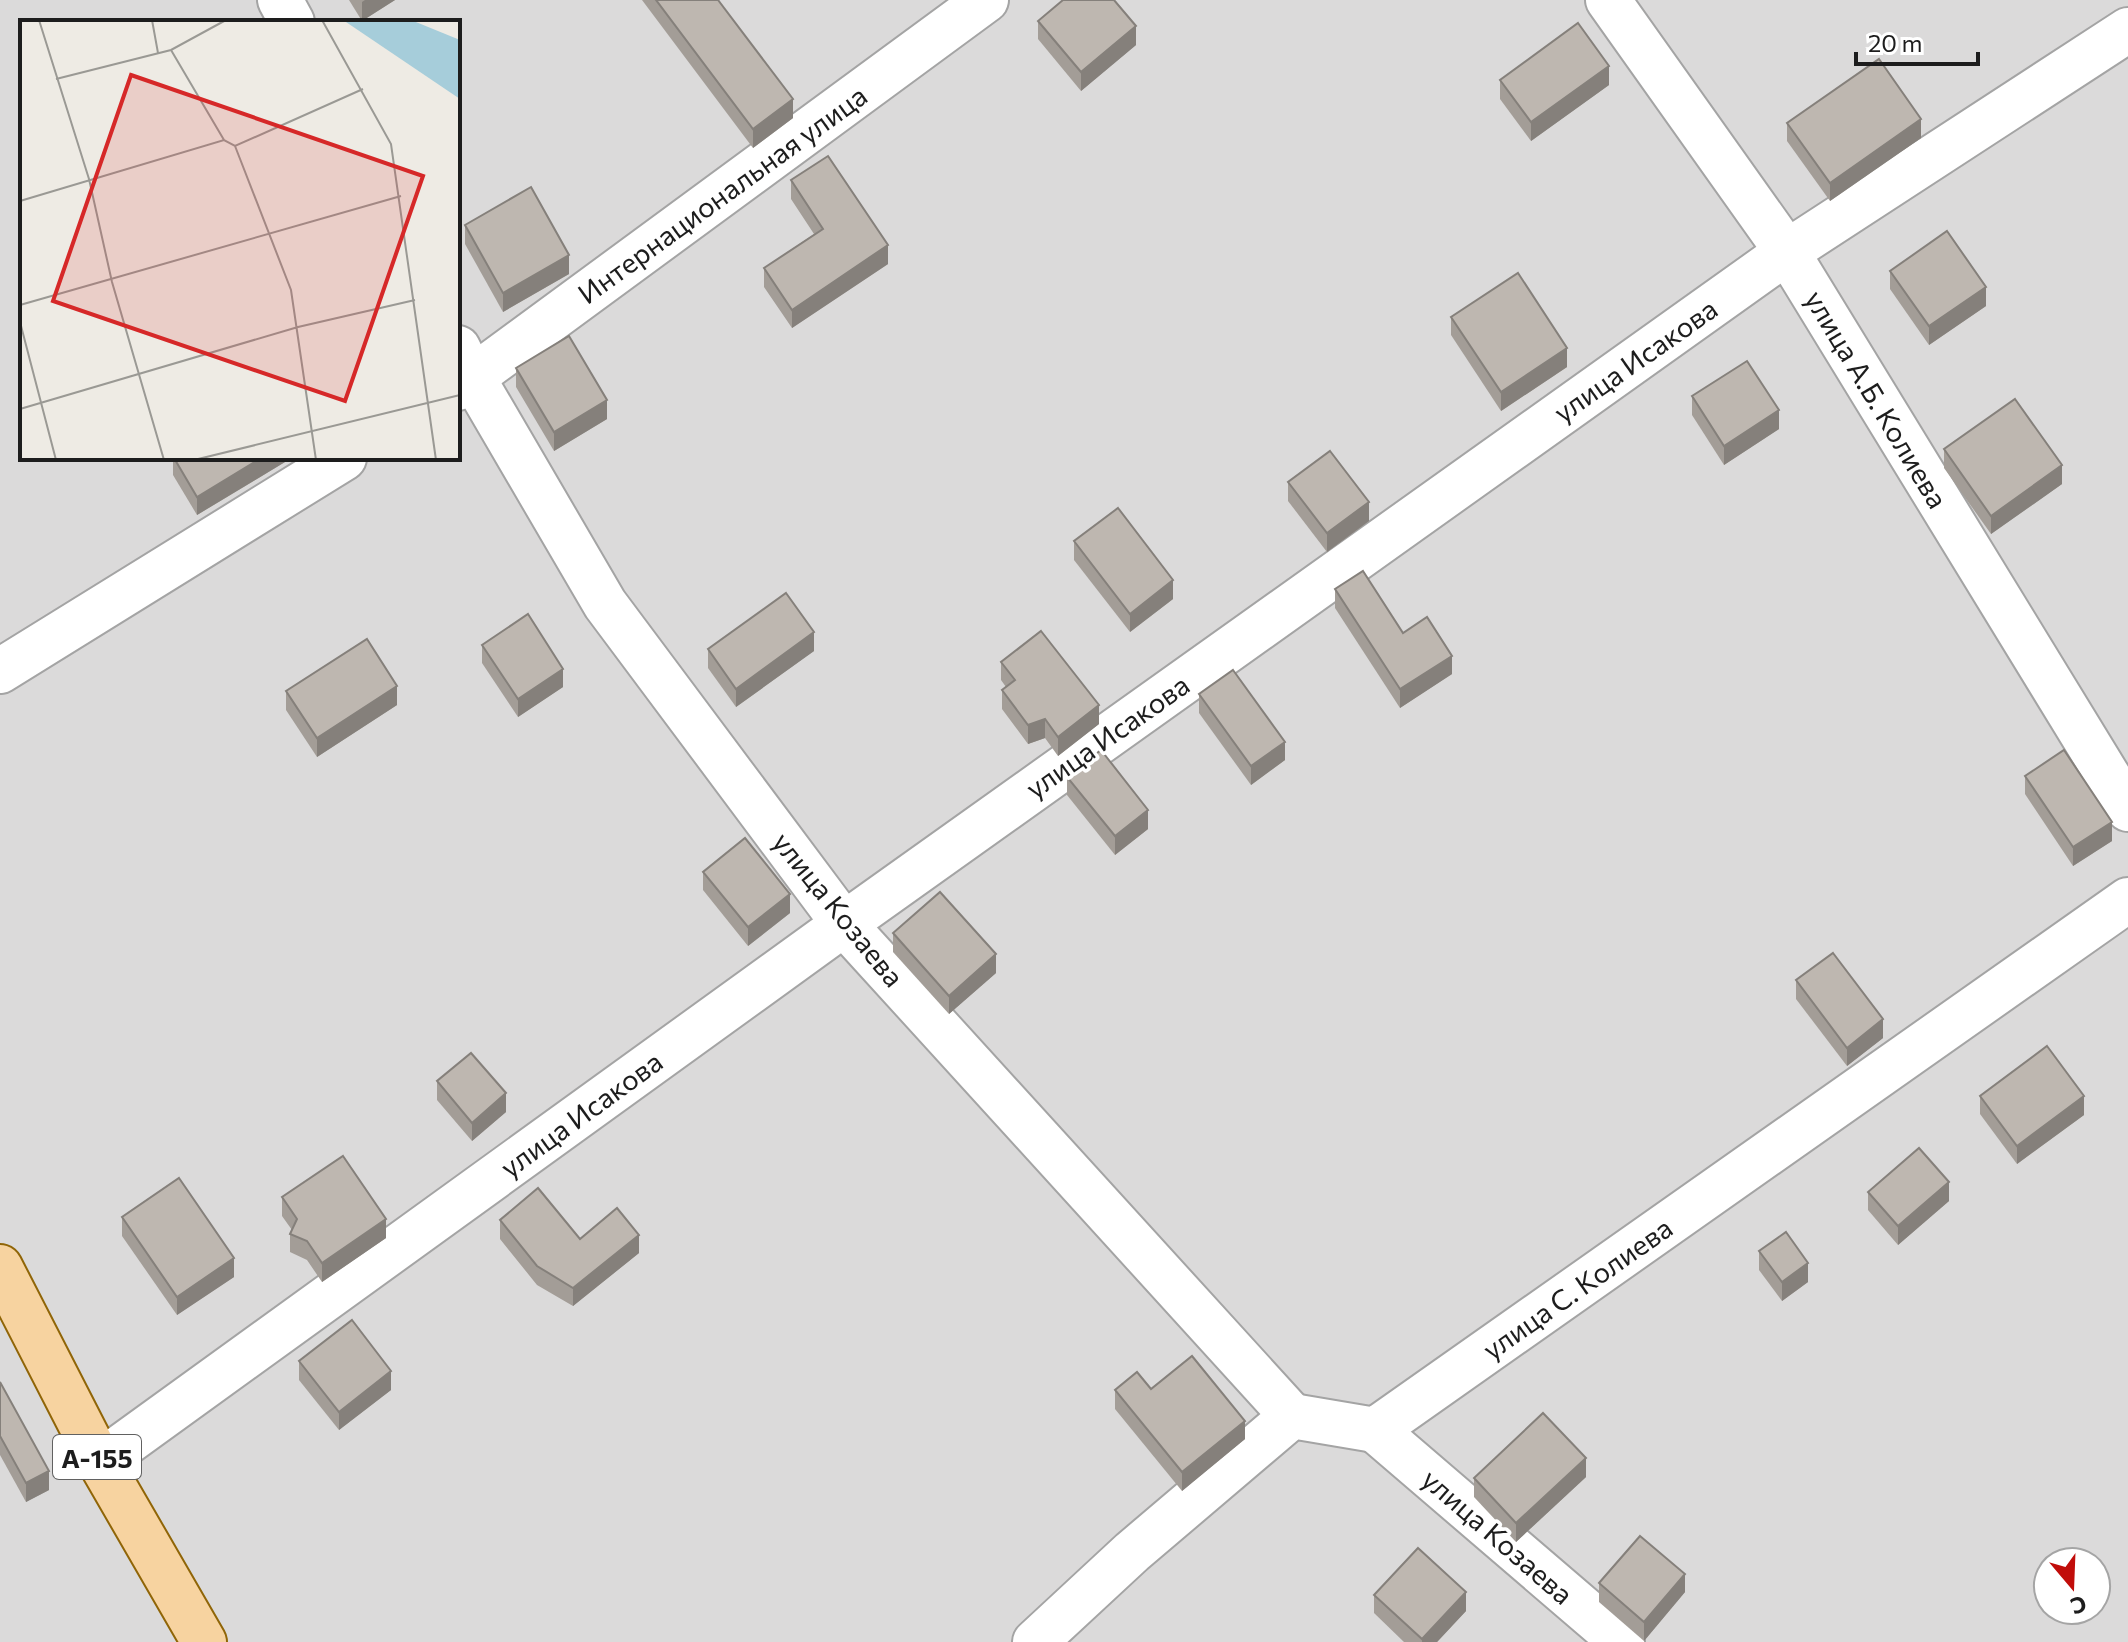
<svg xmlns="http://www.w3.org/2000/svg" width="2128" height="1642" font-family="Commissioner,sans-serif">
  <rect width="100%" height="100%" fill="#eeebe4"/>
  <!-- residential -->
  <path fill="#dbdada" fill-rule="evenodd" d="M0 0H2128V1642H0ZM22 22H458V458H22ZM2048 1562H2096V1610H2048Z"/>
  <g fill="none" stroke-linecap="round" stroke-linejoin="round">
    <defs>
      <g id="minor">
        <polyline points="280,0 292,22"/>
        <polyline points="1608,0 1787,252 2128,809"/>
        <polyline points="458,348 473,378 605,604 844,924 1292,1416"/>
        <polyline points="458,388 986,0"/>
        <polyline points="0,671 344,458"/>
        <polyline points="1375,1430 1622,1642"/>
        <polyline points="100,1462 844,924 1787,252 2128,30"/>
        <polyline points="1035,1642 1132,1552 1292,1416 1375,1430 2128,900"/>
      </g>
      <polyline id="major" points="0,1267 100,1462 204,1642"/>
    </defs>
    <!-- minor casing -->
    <use href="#minor" stroke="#a4a4a4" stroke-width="48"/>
    <!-- major casing -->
    <use href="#major" stroke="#906507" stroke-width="48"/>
    <!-- minor -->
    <use href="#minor" stroke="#fff" stroke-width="44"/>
    <!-- major -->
    <use href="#major" stroke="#f7d3a0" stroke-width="44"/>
  </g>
  <!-- wall -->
  <g fill="#a39d97">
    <polygon points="349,0 395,0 362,21"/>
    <polygon points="642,0 718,0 793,118 753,148"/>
    <polygon points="1038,21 1136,45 1081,91 1038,39"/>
    <polygon points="1500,80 1609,85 1531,141 1500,99"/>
    <polygon points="1787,123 1921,138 1830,201 1787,141"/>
    <polygon points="791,180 888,264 792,328 764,287 764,268 814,234 791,199"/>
    <polygon points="465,225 569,274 503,312 465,244"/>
    <polygon points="1890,271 1986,306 1929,345 1890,289"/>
    <polygon points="1451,317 1567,367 1501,411 1451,335"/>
    <polygon points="516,368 607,419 554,451 516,387"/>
    <polygon points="1692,396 1779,429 1724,465 1692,415"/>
    <polygon points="1944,449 2062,484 1991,534 1944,468"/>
    <polygon points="173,458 285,458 285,462 197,515 173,475"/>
    <polygon points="1288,482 1369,521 1327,552 1288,501"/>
    <polygon points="1074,541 1173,599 1130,632 1074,560"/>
    <polygon points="1335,589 1403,633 1452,674 1400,708 1335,608"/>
    <polygon points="482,645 563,687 518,717 482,663"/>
    <polygon points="708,649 814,651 736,707 708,668"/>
    <polygon points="1001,662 1099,724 1058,756 1045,738 1028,744 1002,709 1002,690 1006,687 1001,680"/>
    <polygon points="286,691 397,705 317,757 286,710"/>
    <polygon points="1199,694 1285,760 1251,785 1199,713"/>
    <polygon points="2025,776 2112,841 2073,866 2025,794"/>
    <polygon points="1067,777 1148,829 1115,855 1067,795"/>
    <polygon points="703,872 790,913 748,946 703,890"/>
    <polygon points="893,933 996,973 949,1014 893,952"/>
    <polygon points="1796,980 1883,1038 1847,1066 1796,999"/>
    <polygon points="437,1081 506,1112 472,1141 437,1100"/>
    <polygon points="1980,1096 2084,1115 2017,1164 1980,1114"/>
    <polygon points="1868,1192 1949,1201 1898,1245 1868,1210"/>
    <polygon points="282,1197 386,1238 322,1282 307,1260 290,1252 290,1234 292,1230 282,1216"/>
    <polygon points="122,1217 234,1277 177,1315 122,1236"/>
    <polygon points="500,1220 580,1239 639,1253 573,1306 537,1285 500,1239"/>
    <polygon points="1759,1251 1808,1282 1782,1301 1759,1270"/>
    <polygon points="299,1361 391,1390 339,1430 299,1380"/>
    <polygon points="0,1382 49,1490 26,1502 0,1455"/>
    <polygon points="1151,1389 1245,1439 1182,1491 1115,1409 1115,1390"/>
    <polygon points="1586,1477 1516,1542 1474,1497 1474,1478"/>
    <polygon points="1599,1583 1685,1592 1644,1641 1599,1602"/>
    <polygon points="1374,1595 1466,1611 1437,1642 1404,1642 1374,1613"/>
  </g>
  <!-- shaded-wall -->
  <g fill="#85807b">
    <polygon points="365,0 395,0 362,21 362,2"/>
    <polygon points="1136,26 1136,45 1081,91 1081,72"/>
    <polygon points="1609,66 1609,85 1531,141 1531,122"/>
    <polygon points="793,99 793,118 753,148 753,129"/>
    <polygon points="1921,119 1921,138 1830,201 1830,183"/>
    <polygon points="888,245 888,264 792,328 792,310"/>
    <polygon points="569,255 569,274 503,312 503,293"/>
    <polygon points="1986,287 1986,306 1929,345 1929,326"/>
    <polygon points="1567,348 1567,367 1501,411 1501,392"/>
    <polygon points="607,400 607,419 554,451 554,432"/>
    <polygon points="1779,410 1779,429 1724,465 1724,446"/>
    <polygon points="261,458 285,458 285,462 197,515 197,497"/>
    <polygon points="2062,465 2062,484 1991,534 1991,516"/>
    <polygon points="1369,502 1369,521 1327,552 1327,533"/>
    <polygon points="1173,580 1173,599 1130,632 1130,614"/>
    <polygon points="814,632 814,651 736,707 736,689"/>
    <polygon points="1452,656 1452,674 1400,708 1400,689"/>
    <polygon points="563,669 563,687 518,717 518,699"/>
    <polygon points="397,686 397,705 317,757 317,738"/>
    <polygon points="1099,705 1099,724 1058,756 1058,737"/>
    <polygon points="1045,719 1045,738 1028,744 1028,725"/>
    <polygon points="1285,742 1285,760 1251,785 1251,766"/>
    <polygon points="1148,810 1148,829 1115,855 1115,836"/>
    <polygon points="2112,822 2112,841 2073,866 2073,847"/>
    <polygon points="790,894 790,913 748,946 748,927"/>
    <polygon points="996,954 996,973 949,1014 949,996"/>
    <polygon points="1883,1019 1883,1038 1847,1066 1847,1048"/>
    <polygon points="506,1093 506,1112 472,1141 472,1123"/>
    <polygon points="2084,1096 2084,1115 2017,1164 2017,1146"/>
    <polygon points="1949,1182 1949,1201 1898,1245 1898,1226"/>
    <polygon points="386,1219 386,1238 322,1282 322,1263"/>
    <polygon points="639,1235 639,1253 573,1306 573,1288"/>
    <polygon points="234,1258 234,1277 177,1315 177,1297"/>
    <polygon points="1808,1263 1808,1282 1782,1301 1782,1282"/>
    <polygon points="391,1371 391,1390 339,1430 339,1412"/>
    <polygon points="1245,1421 1245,1439 1182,1491 1182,1472"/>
    <polygon points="1586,1458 1586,1477 1516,1542 1516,1523"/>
    <polygon points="49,1471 49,1490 26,1502 26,1483"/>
    <polygon points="1685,1574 1685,1592 1644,1641 1644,1622"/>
    <polygon points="1466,1592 1466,1611 1437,1642 1422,1642 1422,1639"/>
  </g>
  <!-- building -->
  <g fill="#beb7b0" stroke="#85807b" stroke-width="2">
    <polygon points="656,0 718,0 793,99 753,129"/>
    <polygon points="1063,0 1114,0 1136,26 1081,72 1038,21"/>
    <polygon points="1578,23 1609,66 1531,122 1500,80"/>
    <polygon points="1879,59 1921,119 1830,183 1787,123"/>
    <polygon points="828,156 888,245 792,310 764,268 823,229 791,180"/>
    <polygon points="531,187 569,255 503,293 465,225"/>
    <polygon points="1947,231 1986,287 1929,326 1890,271"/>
    <polygon points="1518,273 1567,348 1501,392 1451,317"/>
    <polygon points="569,336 607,400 554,432 516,368"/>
    <polygon points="1747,361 1779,410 1724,446 1692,396"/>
    <polygon points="2015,399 2062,465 1991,516 1944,449"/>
    <polygon points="1330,451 1369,502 1327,533 1288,482"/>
    <polygon points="174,458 261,458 197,497"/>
    <polygon points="1118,508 1173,580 1130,614 1074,541"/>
    <polygon points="1363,571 1403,633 1427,617 1452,656 1400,689 1335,589"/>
    <polygon points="786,593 814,632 736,689 708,649"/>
    <polygon points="528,614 563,669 518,699 482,645"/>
    <polygon points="1041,631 1099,705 1058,737 1045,719 1028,725 1002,690 1015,680 1001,662"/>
    <polygon points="367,639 397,686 317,738 286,691"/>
    <polygon points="1233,670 1285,742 1251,766 1199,694"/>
    <polygon points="1101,750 1148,810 1115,836 1067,777"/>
    <polygon points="2064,750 2112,822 2073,847 2025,776"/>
    <polygon points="745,838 790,894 748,927 703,872"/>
    <polygon points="940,892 996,954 949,996 893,933"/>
    <polygon points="1833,953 1883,1019 1847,1048 1796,980"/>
    <polygon points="2047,1046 2084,1096 2017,1146 1980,1096"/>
    <polygon points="471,1053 506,1093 472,1123 437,1081"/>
    <polygon points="1919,1148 1949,1182 1898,1226 1868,1192"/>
    <polygon points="343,1156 386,1219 322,1263 307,1241 290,1234 297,1219 282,1197"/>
    <polygon points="179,1178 234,1258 177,1297 122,1217"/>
    <polygon points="538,1188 580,1239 617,1208 639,1235 573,1288 537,1266 500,1220"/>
    <polygon points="1786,1232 1808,1263 1782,1282 1759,1251"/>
    <polygon points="352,1320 391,1371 339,1412 299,1361"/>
    <polygon points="1192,1356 1245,1421 1182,1472 1115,1390 1137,1372 1151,1389"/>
    <polygon points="0,1382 49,1471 26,1483 0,1436"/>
    <polygon points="1543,1413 1586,1458 1516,1523 1474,1478"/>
    <polygon points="1640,1536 1685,1574 1644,1622 1599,1583"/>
    <polygon points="1418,1548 1466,1592 1422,1639 1374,1595"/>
  </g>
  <g text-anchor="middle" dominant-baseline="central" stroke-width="7" stroke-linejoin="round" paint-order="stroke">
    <!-- shield labels -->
    <rect fill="#fff" stroke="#616161" stroke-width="2" x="53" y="1435" width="88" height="44" rx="6"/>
    <g font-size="26" font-weight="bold" fill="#1d1d1d">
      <text x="97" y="1457">А-155</text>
    </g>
    <!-- street labels -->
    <g font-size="28" fill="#1d1d1d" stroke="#fff">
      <text transform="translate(722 194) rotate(-36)">Интернациональная улица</text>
      <text transform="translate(1635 360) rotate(-35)">улица Исакова</text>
      <text transform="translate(1877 399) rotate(59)">улица А.Б. Колиева</text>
      <text transform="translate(1107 736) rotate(-35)">улица Исакова</text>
      <text transform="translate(839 909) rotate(51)">улица Козаева</text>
      <text transform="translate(581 1114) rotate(-36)">улица Исакова</text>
      <text transform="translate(1577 1288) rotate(-35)">улица С. Колиева</text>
      <text transform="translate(1498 1536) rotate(41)">улица Козаева</text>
    </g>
  </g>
  <!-- overview -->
  <g transform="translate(20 20)">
    <rect width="440" height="440" fill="#eeebe4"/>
    <path d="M323 0H391L440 20V79Z" fill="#a6cdda"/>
    <path fill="none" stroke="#9a9994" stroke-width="2" d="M19 0 69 159 92 262 144 440M132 0 138 33M302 0 371 124 416 440M151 30 204 120M36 59 151 30 206 0M215 126 271 270 296 440M0 181 204 120 215 126 343 69M0 285 381 176M0 302 36 440M0 389 278 307 395 280M174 440 440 375"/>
    <path fill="#d62828" fill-opacity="0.15" stroke="#d62828" stroke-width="4" d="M111 55 403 156 325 381 33 281Z"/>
    <rect width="440" height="440" fill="none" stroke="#1d1d1d" stroke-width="4"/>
  </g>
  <!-- north arrow -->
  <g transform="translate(2072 1586) rotate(161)"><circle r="38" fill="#ffffff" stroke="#a5a5a5" stroke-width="2"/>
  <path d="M0-6L14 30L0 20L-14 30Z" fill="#c10d0a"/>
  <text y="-12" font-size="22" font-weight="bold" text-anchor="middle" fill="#1d1d1d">С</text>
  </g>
  <!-- scale -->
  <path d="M1856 52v12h122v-12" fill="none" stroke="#1d1d1d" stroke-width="4"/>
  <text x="1868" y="52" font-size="24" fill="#1d1d1d" stroke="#ffffff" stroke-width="6" paint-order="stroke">20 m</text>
</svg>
